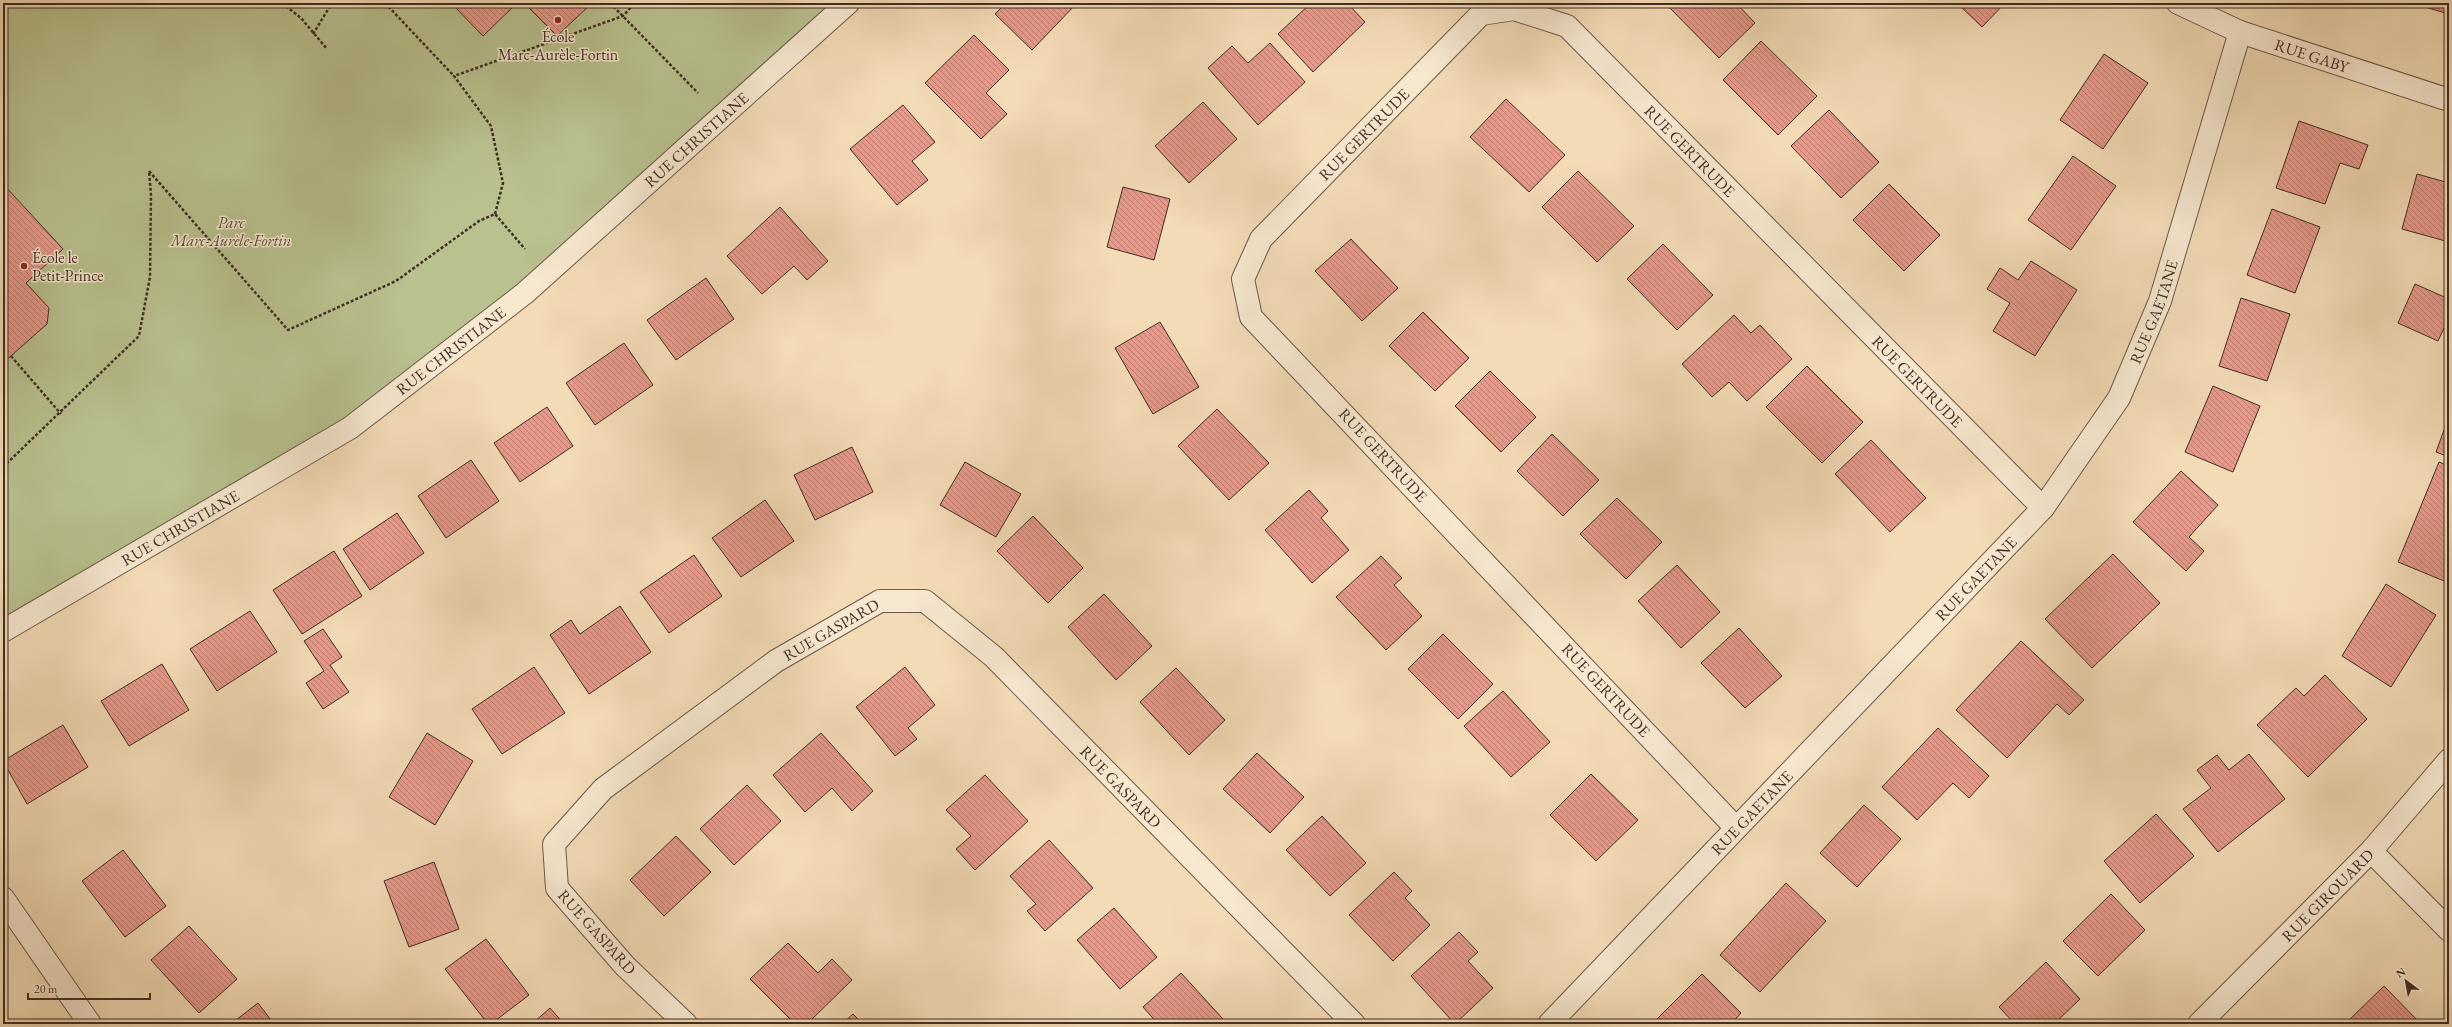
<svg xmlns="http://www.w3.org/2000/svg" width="2452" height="1027" font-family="'EB Garamond',serif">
  <defs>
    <pattern id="building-back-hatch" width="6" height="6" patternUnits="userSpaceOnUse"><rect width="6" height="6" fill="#e8998b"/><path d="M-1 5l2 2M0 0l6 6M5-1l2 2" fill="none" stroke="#bd7d71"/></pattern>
  </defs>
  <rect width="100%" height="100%" fill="#f3dbb6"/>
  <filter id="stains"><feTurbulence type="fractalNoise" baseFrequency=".005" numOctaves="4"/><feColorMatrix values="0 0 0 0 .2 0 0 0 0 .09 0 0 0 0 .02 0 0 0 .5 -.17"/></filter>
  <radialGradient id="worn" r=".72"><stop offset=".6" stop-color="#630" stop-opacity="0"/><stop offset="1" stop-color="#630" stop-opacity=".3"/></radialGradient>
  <!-- park -->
  <polygon fill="#b9c18f" stroke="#7c785a" points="3,3 848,3 350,428 3,631"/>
  <!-- building -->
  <g fill="url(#building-back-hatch)" stroke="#402e25">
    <polygon points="451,3 517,3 483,36"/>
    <polygon points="524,3 592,3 557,36"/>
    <polygon points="1006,3 1077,3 1032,50 995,14"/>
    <polygon points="1311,3 1347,3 1365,22 1313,72 1278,34"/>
    <polygon points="1665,3 1736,3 1755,23 1719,58"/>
    <polygon points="1957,3 2005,3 1982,27"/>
    <polygon points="2411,3 2449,3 2449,14"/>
    <polygon points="974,35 1009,70 986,93 1007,114 981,139 925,83"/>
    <polygon points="1761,41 1817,96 1778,135 1723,80"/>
    <polygon points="1270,43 1305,82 1258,125 1208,68 1232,46 1248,63"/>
    <polygon points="2104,54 2148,83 2103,149 2060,120"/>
    <polygon points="1506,99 1565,155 1529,192 1470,137"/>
    <polygon points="1203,102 1237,139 1189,183 1155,146"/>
    <polygon points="903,105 935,142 912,161 928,180 897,205 850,149"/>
    <polygon points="1829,110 1879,162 1841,198 1791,146"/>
    <polygon points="2299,121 2368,145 2359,169 2340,163 2325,204 2276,188"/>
    <polygon points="2073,156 2116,186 2071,250 2028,220"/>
    <polygon points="1578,171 1634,226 1597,262 1542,207"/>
    <polygon points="2417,174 2449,183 2449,242 2402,229"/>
    <polygon points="3,184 63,249 26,283 49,308 47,324 3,363"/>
    <polygon points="1889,184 1940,235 1904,271 1853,220"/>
    <polygon points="1123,187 1170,199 1154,260 1107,247"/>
    <polygon points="780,207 828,261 807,280 794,266 762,294 727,256"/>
    <polygon points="2272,209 2320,227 2295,293 2247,275"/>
    <polygon points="1351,239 1398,288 1362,321 1315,271"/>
    <polygon points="1663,244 1713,295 1677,330 1627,279"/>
    <polygon points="2031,261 2077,290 2035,356 1993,331 2010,303 1987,289 2000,268 2018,280"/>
    <polygon points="706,278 734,319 676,360 647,320"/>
    <polygon points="2415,284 2449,299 2449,317 2438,341 2398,323"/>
    <polygon points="2241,298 2290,314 2267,381 2219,366"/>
    <polygon points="1423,312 1469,358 1435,391 1389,346"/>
    <polygon points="1734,315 1751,333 1760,325 1792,359 1747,401 1729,382 1712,397 1682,364"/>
    <polygon points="1160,322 1199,387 1153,414 1115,348"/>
    <polygon points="624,343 653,385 595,425 566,383"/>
    <polygon points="1807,366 1863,422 1822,463 1766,407"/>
    <polygon points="1490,371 1536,417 1501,452 1455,406"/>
    <polygon points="2213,386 2260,406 2233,472 2185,452"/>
    <polygon points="547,407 573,446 520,482 494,443"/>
    <polygon points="1217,409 1269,463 1229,500 1178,446"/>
    <polygon points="2449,416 2449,457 2436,452"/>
    <polygon points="1552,434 1599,480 1563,516 1517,471"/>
    <polygon points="1871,440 1926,498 1890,532 1835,474"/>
    <polygon points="852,447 873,492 815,520 794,475"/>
    <polygon points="471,460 499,501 446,538 418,496"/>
    <polygon points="965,462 1021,494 996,537 940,505"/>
    <polygon points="2439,462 2449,466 2449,583 2398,562"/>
    <polygon points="2181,471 2218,505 2189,537 2204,551 2186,571 2133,522"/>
    <polygon points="1309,490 1328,511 1321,518 1349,550 1312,583 1265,530"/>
    <polygon points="1617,498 1662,542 1626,579 1580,534"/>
    <polygon points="765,500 794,541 741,577 712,538"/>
    <polygon points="397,513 424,553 370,590 343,549"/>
    <polygon points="1033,516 1083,568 1048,603 997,551"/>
    <polygon points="334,551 362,596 302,634 273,590"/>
    <polygon points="2113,554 2160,603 2092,668 2045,619"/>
    <polygon points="694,555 722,596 669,633 640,592"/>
    <polygon points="1381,556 1402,578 1394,585 1422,616 1386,650 1336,597"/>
    <polygon points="1677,565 1720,612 1681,648 1638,601"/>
    <polygon points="2386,584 2436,615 2391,687 2342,656"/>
    <polygon points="1104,594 1152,646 1116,680 1068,627"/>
    <polygon points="620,606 651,652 589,694 550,635 571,620 580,634"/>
    <polygon points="250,611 277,652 217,691 190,649"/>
    <polygon points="1739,628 1782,676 1745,708 1701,663"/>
    <polygon points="323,629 342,657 330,665 349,692 323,709 306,683 324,671 304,641"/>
    <polygon points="1443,634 1493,684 1458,719 1408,669"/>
    <polygon points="2021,641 2084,700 2069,715 2057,704 2007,758 1956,710"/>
    <polygon points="162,664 189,710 129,746 101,701"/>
    <polygon points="534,667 565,713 502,754 472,709"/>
    <polygon points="905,667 935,705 908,728 917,739 895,756 856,707"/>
    <polygon points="1176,668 1225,720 1189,755 1140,702"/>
    <polygon points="2325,675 2367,719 2308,777 2257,725 2296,688 2304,696"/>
    <polygon points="1503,691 1550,742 1511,777 1464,726"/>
    <polygon points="63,725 88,767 27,804 3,761"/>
    <polygon points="1938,728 1989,776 1969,798 1953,783 1917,820 1882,787"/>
    <polygon points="427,733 473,761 435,825 389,797"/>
    <polygon points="821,733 873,791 852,811 832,788 805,812 773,775"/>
    <polygon points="1257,753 1304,797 1270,833 1223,789"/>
    <polygon points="2249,754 2285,799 2218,852 2183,809 2211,788 2197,770 2217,755 2229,770"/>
    <polygon points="1591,774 1638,820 1596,861 1550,815"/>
    <polygon points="985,775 1028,821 975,870 956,849 971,836 946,810"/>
    <polygon points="747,785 781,821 734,865 700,829"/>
    <polygon points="1864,805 1901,839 1857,887 1820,853"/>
    <polygon points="2156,814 2194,856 2140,903 2104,861"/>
    <polygon points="1322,816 1366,863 1330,896 1286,850"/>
    <polygon points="676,836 711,872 664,916 630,880"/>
    <polygon points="1049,840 1093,888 1045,931 1027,911 1036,904 1010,876"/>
    <polygon points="123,850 166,906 125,937 82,881"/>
    <polygon points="434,862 459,929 409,947 384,881"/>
    <polygon points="1394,872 1412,891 1405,898 1430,925 1393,961 1349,915"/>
    <polygon points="1786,883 1826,921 1760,992 1720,955"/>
    <polygon points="2111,894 2145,930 2098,976 2063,941"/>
    <polygon points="1114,908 1157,957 1120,989 1077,940"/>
    <polygon points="189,926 237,979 199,1013 151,960"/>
    <polygon points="1459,932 1478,952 1468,961 1493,988 1455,1024 1411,976"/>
    <polygon points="486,939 529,995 491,1024 488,1024 445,969"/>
    <polygon points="788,943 818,973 832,959 852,980 807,1024 795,1024 750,979"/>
    <polygon points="2046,962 2080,999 2054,1024 2015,1024 1999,1007"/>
    <polygon points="1181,973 1223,1019 1218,1024 1158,1024 1143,1007"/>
    <polygon points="1702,974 1741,1013 1731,1024 1652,1024"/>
    <polygon points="2384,986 2421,1024 2345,1024"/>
    <polygon points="258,1003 274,1024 231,1024"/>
    <polygon points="550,1008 564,1024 532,1024"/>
    <polygon points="853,1014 863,1024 842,1024"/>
  </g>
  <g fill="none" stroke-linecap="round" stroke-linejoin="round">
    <defs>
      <g id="street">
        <path id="s1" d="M2178 3 2240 32 2449 100"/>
        <path id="s2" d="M3 631 350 428 525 293 848 3"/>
        <path id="s3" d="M1736 828 1251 317 1243 279 1261 239 1481 14 1514 9 1567 26 2043 508"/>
        <polyline points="2371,851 2449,930"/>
        <polyline points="3,898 90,1024"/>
        <path id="s4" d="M686 1024 625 966 557 888 554 844 603 789 776 661 880 601H925L994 657 1354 1024"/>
        <path id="s5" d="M1549 1024 2043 508 2119 398 2160 301 2240 32"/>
        <path id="s6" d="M2199 1024 2371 851 2449 760"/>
      </g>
    </defs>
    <!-- street casing -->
    <use href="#street" stroke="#6d5949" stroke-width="24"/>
    <!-- path -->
    <g stroke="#402e25" stroke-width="2.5" stroke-dasharray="3 2" stroke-linecap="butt">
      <polyline points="282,3 301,18 327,49"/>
      <polyline points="385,3 454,76"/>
      <polyline points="610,3 698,93"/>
      <polyline points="313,34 332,3"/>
      <polyline points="495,214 503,183 491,126 454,76 623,16 635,3"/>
      <polyline points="11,356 61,414"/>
      <polyline points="3,467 139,336 150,277 151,195 149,171 288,330 396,281 479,221 495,214 525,249"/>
    </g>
    <!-- street -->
    <use href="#street" stroke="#f7e8d0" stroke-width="22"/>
  </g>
  <!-- markers -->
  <g fill="#8f2418" stroke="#f7e8d0" stroke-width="1.5">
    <circle cx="558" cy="20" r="4"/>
    <circle cx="24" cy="266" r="4"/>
  </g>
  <g text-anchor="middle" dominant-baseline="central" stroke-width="3" stroke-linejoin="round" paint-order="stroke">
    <!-- poi labels -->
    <g font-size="16" fill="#402e25" stroke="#f7e8d0">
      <text x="558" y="36">École<tspan x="558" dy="18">Marc-Aurèle-Fortin</tspan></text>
      <text x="32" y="257" text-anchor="start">École le<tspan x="32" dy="18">Petit-Prince</tspan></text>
    </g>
    <!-- street labels -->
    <g font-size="16" fill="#402e25" stroke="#f7e8d0">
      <text stroke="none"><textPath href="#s1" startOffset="144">RUE GABY</textPath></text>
      <text stroke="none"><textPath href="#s3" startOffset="934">RUE GERTRUDE</textPath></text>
      <text stroke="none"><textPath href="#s2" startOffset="853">RUE CHRISTIANE</textPath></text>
      <text stroke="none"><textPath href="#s3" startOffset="1366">RUE GERTRUDE</textPath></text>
      <text stroke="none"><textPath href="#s5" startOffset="941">RUE GAETANE</textPath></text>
      <text stroke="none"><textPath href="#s2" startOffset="529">RUE CHRISTIANE</textPath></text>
      <text stroke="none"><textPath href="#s3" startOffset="1690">RUE GERTRUDE</textPath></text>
      <text transform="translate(1383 455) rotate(47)">RUE GERTRUDE</text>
      <text stroke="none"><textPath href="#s2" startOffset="205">RUE CHRISTIANE</textPath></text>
      <text stroke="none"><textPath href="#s5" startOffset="617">RUE GAETANE</textPath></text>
      <text stroke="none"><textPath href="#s4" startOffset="584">RUE GASPARD</textPath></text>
      <text transform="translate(1606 690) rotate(47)">RUE GERTRUDE</text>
      <text stroke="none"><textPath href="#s4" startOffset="956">RUE GASPARD</textPath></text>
      <text stroke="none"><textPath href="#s5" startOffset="293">RUE GAETANE</textPath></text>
      <text stroke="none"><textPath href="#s6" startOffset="182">RUE GIROUARD</textPath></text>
      <text transform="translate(597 932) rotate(48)">RUE GASPARD</text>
    </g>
    <!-- park labels -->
    <g font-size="16" font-style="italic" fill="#584b3a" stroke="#f7e8d0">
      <text x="231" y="222">Parc<tspan x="231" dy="18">Marc-Aurèle-Fortin</tspan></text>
    </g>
  </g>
  <!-- margin -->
  <rect width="2452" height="1027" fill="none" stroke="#f3dbb6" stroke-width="16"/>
  <rect x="4" y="4" width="2444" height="1019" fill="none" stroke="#402e25" stroke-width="2"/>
  <rect x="8" y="8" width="2436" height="1011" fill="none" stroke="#402e25"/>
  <!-- north arrow -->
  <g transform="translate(2406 981) rotate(328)" stroke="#f7e8d0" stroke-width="3" paint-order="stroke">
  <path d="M0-3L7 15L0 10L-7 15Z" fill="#402e25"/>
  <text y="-6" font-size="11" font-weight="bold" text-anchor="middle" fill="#402e25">N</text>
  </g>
  <!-- scale -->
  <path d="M28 993v6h122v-6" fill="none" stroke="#402e25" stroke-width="2"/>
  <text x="34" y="993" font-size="12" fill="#402e25" stroke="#f7e8d0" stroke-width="3" paint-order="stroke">20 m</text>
  <rect width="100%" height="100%" filter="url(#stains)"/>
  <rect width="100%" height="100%" fill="url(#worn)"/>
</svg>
